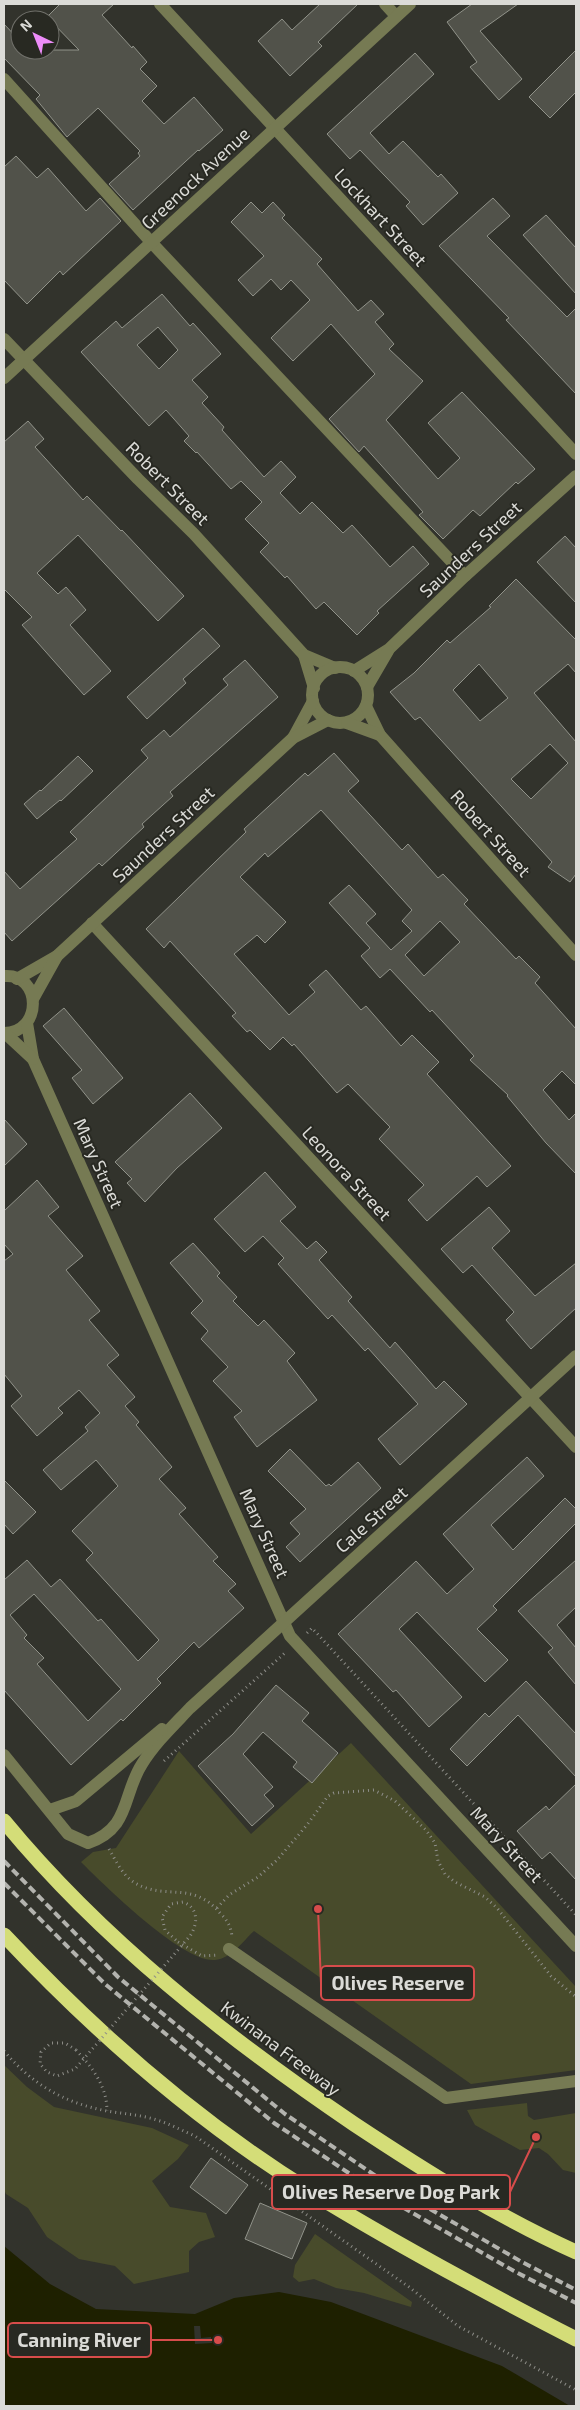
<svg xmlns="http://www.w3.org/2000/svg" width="580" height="2410" font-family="'Exo 2',sans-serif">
  <rect width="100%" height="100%" fill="#32332c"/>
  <!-- green -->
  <g fill="#484b2b">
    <path d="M351 1743 576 1987V2070L471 2084 254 1931C242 1942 232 1958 215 1960 183 1963 104 1885 81 1862L93 1852 116 1848 179 1751 251 1834Z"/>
    <polygon points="4,2065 27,2087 54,2107 152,2128 189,2145 178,2159 152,2181 170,2207 206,2213 215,2237 199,2242 189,2251 189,2272 134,2284 115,2266 79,2259 47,2237 28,2208 6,2194 4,2190"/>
    <polygon points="527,2103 528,2116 534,2120 576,2113 576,2173 563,2170 548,2154 539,2148 520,2150 475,2125 467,2110"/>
    <polygon points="315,2234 412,2302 411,2307 364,2293 336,2288 314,2279 299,2282 293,2277 295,2265"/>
  </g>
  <!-- water -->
  <polygon fill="#1e2000" points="4,2246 50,2284 96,2309 195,2314 234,2298 279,2292 331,2302 502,2366 570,2406 4,2406"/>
  <!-- pier -->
  <polygon fill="#32332c" points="194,2326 200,2326 201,2338 211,2337 212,2343 195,2344"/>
  <!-- building -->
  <g fill="#51524a" stroke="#91938a" fill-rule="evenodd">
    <polygon points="60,4 114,4 102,15 132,48 133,46 147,62 140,69 157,86 142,101 164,124 194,97 223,130 199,151 198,150 133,210 109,184 140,156 138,153 140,151 98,108 67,137 36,99 40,95 4,58 4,24 20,41 20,50 79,50 47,17"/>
    <polygon points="320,4 358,4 318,42 322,46 290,76 258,41 282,19 292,30"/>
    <polygon points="472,4 518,4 480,31 522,79 499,100 470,67 477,62 447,22"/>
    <polygon points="576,50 576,92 550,118 529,97"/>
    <polygon points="415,53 434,74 370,133 389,154 403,141 438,177 441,174 458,193 423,225 406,206 410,202 360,150 350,159 327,134"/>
    <polygon points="16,156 37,178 48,168 86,211 100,198 121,221 63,275 60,271 27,304 4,280 4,167"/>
    <polygon points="493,198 510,216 487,236 567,317 576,308 576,394 506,320 509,318 439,246"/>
    <polygon points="251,202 262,213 273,202 285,215 282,218 322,259 317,264 358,311 371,300 384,314 375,322 394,344 389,349 423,381 386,420 438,479 460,458 428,423 462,392 535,469 518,484 516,482 480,516 473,510 443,539 419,515 423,512 364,446 359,452 329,419 375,374 331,324 293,361 271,338 310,300 291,280 281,290 271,279 253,296 238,280 264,256 231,222"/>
    <polygon points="546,215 576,248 576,294 523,235"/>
    <path d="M162 294 190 326 193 323 221 354 192 380 208 397 202 403 224 427 222 430 264 477 281 461 296 477 280 493 300 514 312 502 343 533 352 525 390 567 413 546 429 564 377 611 379 613 357 635 324 602 316 609 287 576 285 578 260 552 269 543 245 519 262 502 241 481 231 489 197 452 196 453 184 441 189 436 166 410 149 426 81 352 116 321 122 328ZM158 327 178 350 159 369 137 345Z"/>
    <polygon points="28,421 44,439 35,447 83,500 87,496 121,531 122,530 184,596 158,621 78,535 37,573 58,594 66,587 86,610 70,625 111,671 84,695 22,625 32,617 4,589 4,442"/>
    <polygon points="565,536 576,548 576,603 537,562"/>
    <path d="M516 579 576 640V673L568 664 534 693 576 742V874L570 882 548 867 552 862 420 717 415 720 390 692 414 673 447 640 450 643 491 607 489 606ZM479 664 508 698 480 721 453 690ZM550 744 568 763 531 799 511 779Z"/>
    <polygon points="203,628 220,646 183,679 186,683 147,719 127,697"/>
    <polygon points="245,660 278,697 170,792 173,796 142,824 144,827 102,866 99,863 12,941 4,932 4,871 20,889 77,839 70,832 148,758 141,750 164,730 170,737 228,685 223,679"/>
    <path d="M334 753 359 781 348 791 402 850 408 844 438 878 443 874 468 900 464 904 516 959 519 956 540 977 535 983 576 1029V1085L562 1071 543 1090 569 1120 576 1113V1174L546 1143 507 1096 508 1095 470 1060 474 1056 432 1010 430 1012 390 969 380 978 361 956 370 948 329 903 349 885 376 914 366 923 391 950 412 931 402 921 412 910 321 810 268 857 265 853 240 877 286 922 265 943 257 935 234 954 289 1015 315 992 309 985 326 970 361 1010 366 1006 401 1046 412 1035 439 1062 427 1074 511 1166 487 1187 477 1176 427 1221 408 1200 424 1185 379 1139 390 1127 348 1084 337 1093 294 1044 292 1046 283 1037 270 1050 250 1030 247 1032 232 1016 236 1013 170 941 164 948 146 929 246 832 244 829 305 773 308 776ZM440 921 460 942 424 976 405 955Z"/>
    <polygon points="78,756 93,771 61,801 60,800 37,819 24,804 40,790 41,791"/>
    <polygon points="64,1008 123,1078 93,1104 72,1078 82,1070 43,1026"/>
    <polygon points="190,1093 222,1128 177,1168 145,1202 127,1183 132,1179 115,1162"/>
    <polygon points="4,1119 27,1144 4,1166"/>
    <polygon points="265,1172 296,1207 280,1221 307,1249 316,1241 327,1252 319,1260 352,1297 348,1301 390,1348 395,1342 436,1389 444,1381 467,1404 400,1465 378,1439 418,1404 368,1348 365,1351 332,1315 328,1319 278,1264 284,1258 263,1236 245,1252 214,1219"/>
    <path d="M37 1180 59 1207 48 1216 83 1256 66 1270 100 1311 89 1320 119 1355 107 1365 135 1397 125 1406 139 1422 136 1425 172 1467 159 1479 186 1508 179 1514 218 1557 213 1561 236 1584 228 1591 244 1608 199 1648 194 1642 157 1679 161 1683 123 1721 121 1719 71 1765 4 1690V1580L27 1560 51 1587 60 1579 98 1621 101 1619 138 1661 159 1640 86 1560 93 1553 72 1531 118 1486 96 1460 61 1490 43 1470 88 1431 85 1427 100 1413 79 1390 58 1408 63 1413 37 1436 11 1406 22 1396 4 1374V1261L13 1254 4 1244V1211ZM34 1594 121 1689 88 1721 37 1664 44 1658 24 1638 27 1635 10 1615Z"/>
    <polygon points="489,1207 510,1231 492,1248 535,1296 576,1263 576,1308 531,1349 506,1320 514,1312 472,1265 463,1273 441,1249"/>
    <polygon points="193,1243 220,1273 217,1276 237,1297 233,1301 258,1326 264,1320 295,1353 287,1361 317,1400 257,1447 234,1417 242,1411 213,1381 228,1367 201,1339 208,1331 191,1313 203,1301 170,1263"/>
    <polygon points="290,1449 326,1486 329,1484 331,1486 358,1462 381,1488 300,1562 286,1547 300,1534 290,1523 306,1509 268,1471"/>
    <polygon points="527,1457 544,1476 491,1525 513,1550 565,1498 576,1509 576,1523 493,1606 497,1610 477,1629 508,1660 485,1682 417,1612 399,1629 462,1697 429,1727 396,1690 393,1692 338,1634 416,1561 447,1594 474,1569 443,1534"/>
    <polygon points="4,1480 36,1512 13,1534 4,1524"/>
    <polygon points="576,1560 576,1607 557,1625 576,1648 576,1685 548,1652 553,1648 518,1611"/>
    <polygon points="526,1681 576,1734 576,1777 518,1715 467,1766 450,1749 485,1713 489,1717"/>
    <polygon points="276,1685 309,1713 302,1721 338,1753 312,1783 293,1767 297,1762 263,1732 243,1754 273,1787 264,1795 274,1806 252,1826 198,1766 233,1734"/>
    <polygon points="576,1784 576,1880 550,1852 542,1859 517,1831 546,1806 549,1810"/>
    <polygon points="211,2158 248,2185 226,2214 190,2187"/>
    <polygon points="260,2203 307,2223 292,2259 245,2239"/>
  </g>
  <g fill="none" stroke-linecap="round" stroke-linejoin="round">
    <!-- path -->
    <g stroke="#8e8e89" stroke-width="3" stroke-dasharray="1 4" stroke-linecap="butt">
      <polyline points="307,1633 312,1628 576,1915"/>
      <polyline points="164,1761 286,1652"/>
      <path d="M109 1849C116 1861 123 1876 135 1883 166 1901 192 1880 220 1913 227 1920 231 1926 232 1937"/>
      <polyline points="217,1908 229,1895 258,1877 277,1860 307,1825 328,1796 334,1793 374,1790 395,1801 426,1830 435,1843 438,1861 445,1874 455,1882 485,1897 497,1908 551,1976 576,1997"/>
      <polyline points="178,1942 202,1956 218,1955"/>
      <path d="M76 2050C92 2067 107 2086 107 2111"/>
      <path d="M4 2051C32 2084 64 2103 107 2111 125 2114 143 2115 160 2121 172 2125 183 2131 195 2136L409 2287 458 2326 576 2390"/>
    </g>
    <!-- minor -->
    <g stroke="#767a53" stroke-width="12">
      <polyline points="160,4 576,454"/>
      <polyline points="385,4 396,16"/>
      <polyline points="4,79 151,242 465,576"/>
      <polyline points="4,339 138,479 194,534 304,655 335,668"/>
      <polyline points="4,378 410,4"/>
      <polyline points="304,655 314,688"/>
      <circle cx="340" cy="695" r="28"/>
      <polyline points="354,671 389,649 465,576 576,476"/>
      <polyline points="367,687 388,651"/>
      <polyline points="366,706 380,735 576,955"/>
      <polyline points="347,723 380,735"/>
      <polyline points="293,738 313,701"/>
      <polyline points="92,923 576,1447"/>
      <path d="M4 976C42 973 43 1033 4 1033"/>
      <polyline points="17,979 57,956 293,738 328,720"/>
      <polyline points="33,999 57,956"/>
      <polyline points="27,1023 33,1059 290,1636 576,1946"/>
      <polyline points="6,1034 33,1059"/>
      <path d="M4 1755 68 1834 88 1843C131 1828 122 1795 142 1764 155 1743 173 1726 190 1708L576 1356"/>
      <polyline points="50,1810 76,1801 162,1729"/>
      <polyline points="229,1949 446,2098 576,2081"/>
    </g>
    <!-- highway -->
    <g stroke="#d4dd78" stroke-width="15">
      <path d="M4 1821C102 1940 227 2038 354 2124 425 2171 498 2217 576 2252"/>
      <path d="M4 1935C95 2032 198 2122 311 2192 397 2245 487 2293 576 2339"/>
    </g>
    <!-- rail -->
    <g stroke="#b3b3ae" stroke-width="4" stroke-dasharray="8 4" stroke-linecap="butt">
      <polyline points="4,1861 118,1977 285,2114 392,2187 522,2262 576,2290"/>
      <polyline points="4,1883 105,1984 274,2123 383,2196 514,2271 576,2303"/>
    </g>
    <!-- path-bridge -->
    <path stroke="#8e8e89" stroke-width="3" stroke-dasharray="1 4" stroke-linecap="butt" d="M76 2050 65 2043H51L41 2052 40 2064 47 2072 57 2076 75 2069 190 1936C198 1924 199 1908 183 1902L171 1904 162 1917 165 1930 178 1942"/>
  </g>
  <g text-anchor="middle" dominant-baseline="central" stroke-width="4" stroke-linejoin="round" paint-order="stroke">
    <!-- street labels -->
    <g font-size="18" fill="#dbdbd7" stroke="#282922">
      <text transform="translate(195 178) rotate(-43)">Greenock Avenue</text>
      <text transform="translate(381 217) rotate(47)">Lockhart Street</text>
      <text transform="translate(168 483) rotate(45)">Robert Street</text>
      <text transform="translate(470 549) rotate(-43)">Saunders Street</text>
      <text transform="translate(491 833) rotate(48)">Robert Street</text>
      <text transform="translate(163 834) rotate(-43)">Saunders Street</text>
      <text transform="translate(99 1163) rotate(66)">Mary Street</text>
      <text transform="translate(347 1173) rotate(47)">Leonora Street</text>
      <text transform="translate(371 1519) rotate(-42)">Cale Street</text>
      <text transform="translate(265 1533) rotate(66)">Mary Street</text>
      <text transform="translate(507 1844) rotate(47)">Mary Street</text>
      <text transform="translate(281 2048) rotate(37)">Kwinana Freeway</text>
    </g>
  </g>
  <!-- callouts -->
  <path fill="none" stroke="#d74c4b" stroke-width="2" d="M318 1909L321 1983M536 2137L510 2192M218 2340L151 2340"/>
  <g fill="#d74c4b" stroke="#282922" stroke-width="2">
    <circle cx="318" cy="1909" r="5"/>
    <circle cx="536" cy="2137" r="5"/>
    <circle cx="218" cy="2340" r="5"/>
  </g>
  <g fill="#282922" stroke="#d74c4b" stroke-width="2">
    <rect x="321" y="1966" width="153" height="34" rx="5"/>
    <rect x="272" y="2175" width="238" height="34" rx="5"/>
    <rect x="8" y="2323" width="143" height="34" rx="5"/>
  </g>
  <g font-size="19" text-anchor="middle" font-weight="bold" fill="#dbdbd7">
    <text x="398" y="1990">Olives Reserve</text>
    <text x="391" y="2199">Olives Reserve Dog Park</text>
    <text x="79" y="2347">Canning River</text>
  </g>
  <!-- border -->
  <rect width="580" height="2410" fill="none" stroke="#dbdbd7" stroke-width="10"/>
  <!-- north arrow -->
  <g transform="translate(35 35) rotate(317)"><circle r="24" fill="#282922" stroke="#70706a"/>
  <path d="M0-4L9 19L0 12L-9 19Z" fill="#ed8cf9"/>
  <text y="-8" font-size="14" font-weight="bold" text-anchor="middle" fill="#dbdbd7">N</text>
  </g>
</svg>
